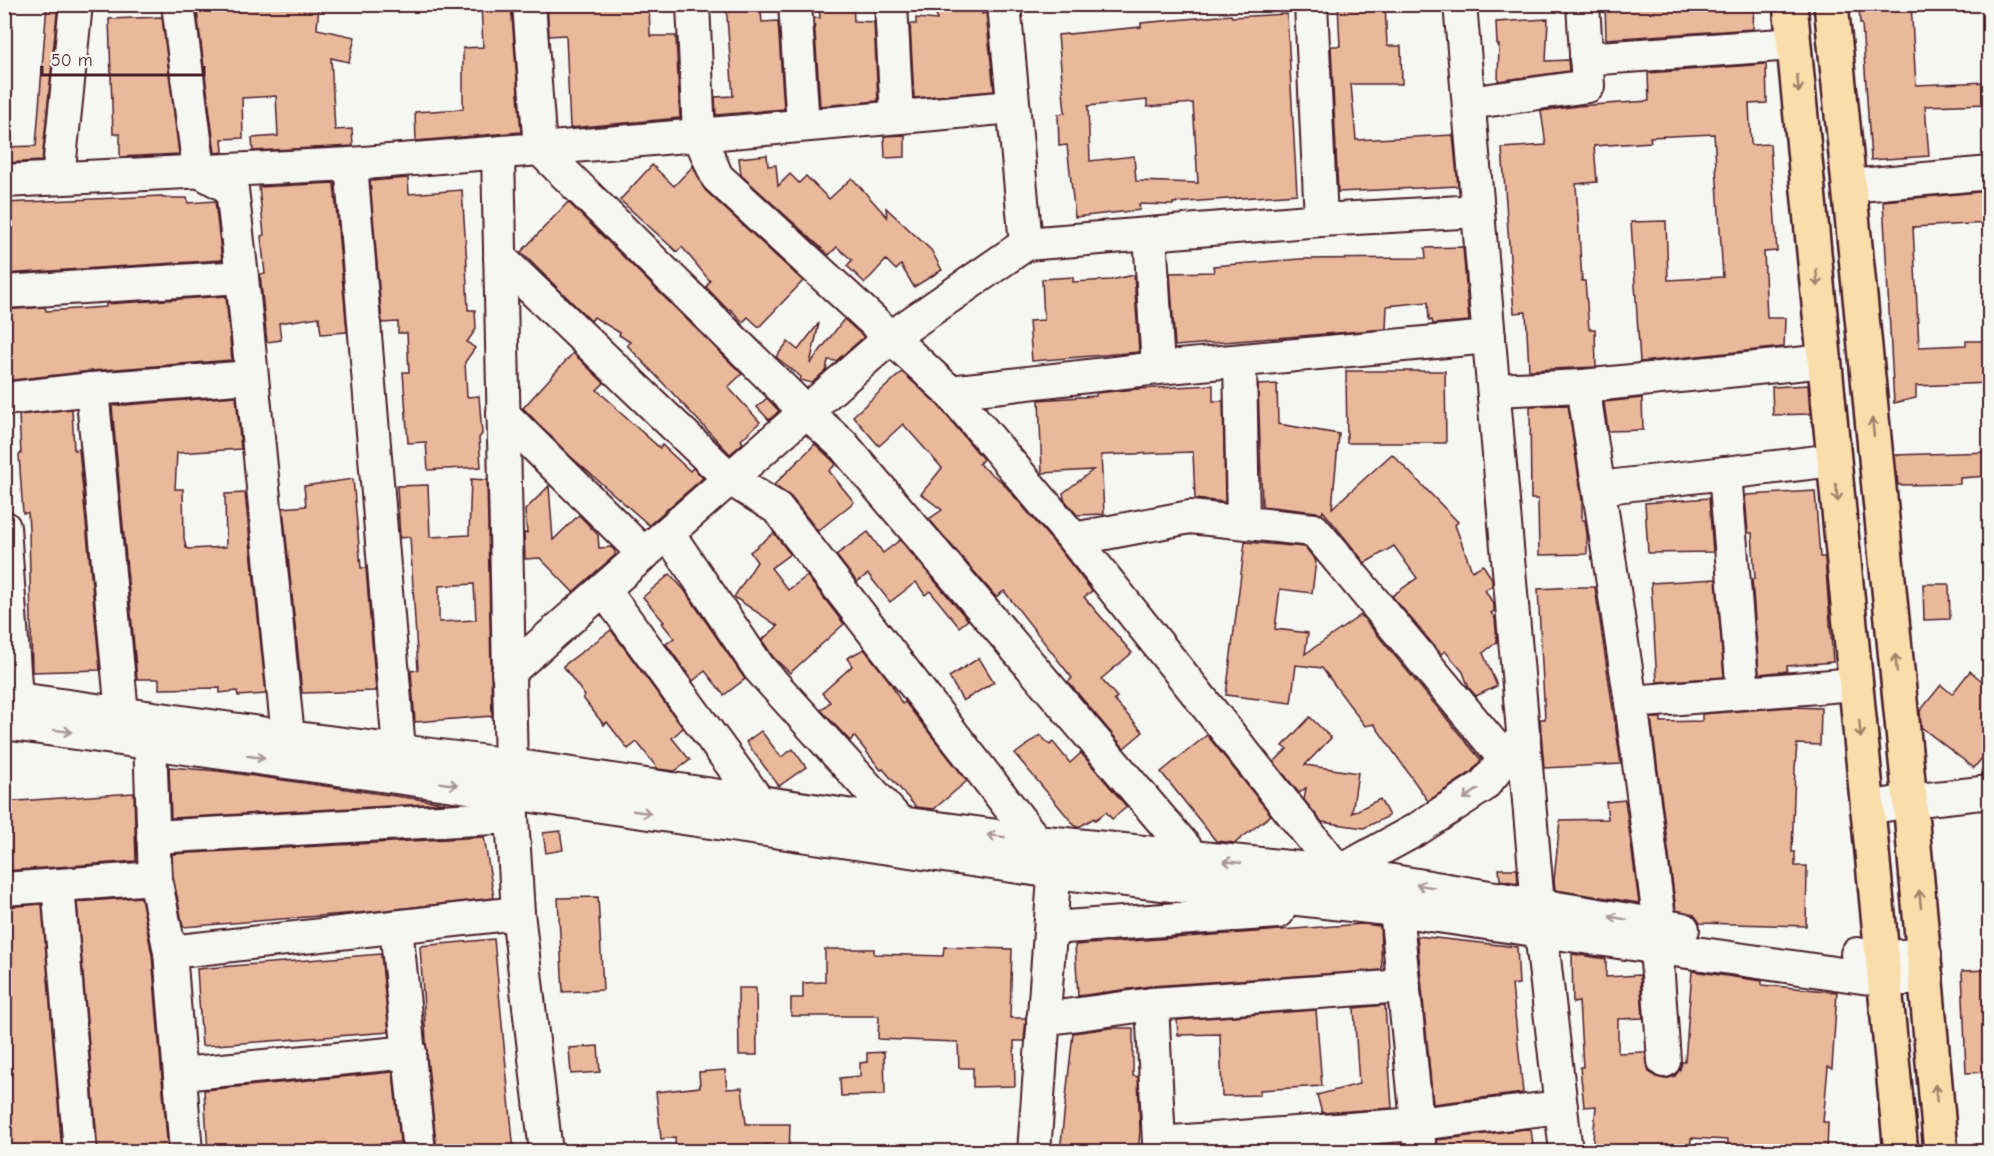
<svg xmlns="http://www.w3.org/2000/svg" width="1994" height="1156" font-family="'Comic Neue',sans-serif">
  <rect width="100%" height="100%" fill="#f6f6f2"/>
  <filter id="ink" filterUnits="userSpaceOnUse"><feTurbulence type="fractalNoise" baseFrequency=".0167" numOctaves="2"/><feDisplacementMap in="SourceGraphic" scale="12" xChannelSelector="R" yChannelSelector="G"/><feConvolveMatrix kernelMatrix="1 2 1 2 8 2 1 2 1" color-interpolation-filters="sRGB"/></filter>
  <g filter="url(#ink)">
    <!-- building -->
    <g fill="#eab89b" stroke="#4a1f2b" stroke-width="1.5" fill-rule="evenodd">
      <polygon points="47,4 58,4 42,161 4,163 4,147 36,146"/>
      <polygon points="196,4 319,4 317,29 355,37 349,62 331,58 335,130 352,129 353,146 253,151 252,138 278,136 276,96 242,98 243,138 222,139 223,152 215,153"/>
      <polygon points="481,4 511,4 521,132 416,141 415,112 463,109 463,48 483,47"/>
      <polygon points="547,4 649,4 650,36 676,36 680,118 570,128 566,35 549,36"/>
      <polygon points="726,4 760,4 762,22 778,21 784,109 716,115 715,97 733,96"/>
      <polygon points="819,4 853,4 854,21 874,22 878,101 820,106 814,18 820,18"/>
      <polygon points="935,4 981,4 982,14 986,13 994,91 914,98 910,24 916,24 916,18 937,20"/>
      <polygon points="1338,4 1385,4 1387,46 1401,46 1402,84 1351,84 1356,140 1453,135 1458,186 1338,192 1331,46 1340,46"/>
      <polygon points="1605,4 1754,4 1753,29 1606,39"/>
      <polygon points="1859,4 1911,4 1916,85 1989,82 1989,104 1925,106 1929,156 1871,160 1862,24 1860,24"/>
      <path d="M1287 14 1297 194 1173 203V205L1139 204 1140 210 1075 217 1067 145 1059 146 1058 114 1065 113 1058 35 1141 27V23L1231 15 1232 17ZM1147 100V107L1193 103 1198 183 1136 181 1134 156 1090 161 1088 106Z"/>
      <polygon points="162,17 179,154 120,157 120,134 113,134 109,19"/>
      <polygon points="1548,19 1546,61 1568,60 1569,71 1498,81 1499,45 1497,45 1496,22"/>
      <polygon points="1766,64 1767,103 1749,104 1751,145 1770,144 1777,251 1764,252 1767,318 1785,318 1784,347 1640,362 1631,222 1666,221 1668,280 1723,277 1714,134 1650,137 1651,142 1594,146 1597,182 1576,184 1582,281 1585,281 1589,329 1595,329 1596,367 1529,370 1526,312 1514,313 1502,148 1546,145 1541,111 1578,106 1649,101 1648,73"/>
      <polygon points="905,135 905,157 885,158 884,136"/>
      <polygon points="767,155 768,166 776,165 778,186 790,174 799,183 806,176 829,199 852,178 887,217 886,208 931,250 942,270 914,287 901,265 896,270 886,260 865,283 847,266 852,260 837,247 829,255 741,175 739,158"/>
      <polygon points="652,165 674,186 693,166 705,190 803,281 759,327 748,317 743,322 730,309 728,310 706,287 710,281 682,247 677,252 620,200"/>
      <polygon points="408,178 409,194 462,190 467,264 466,264 468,310 475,310 476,329 467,342 475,348 465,362 467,397 479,396 482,434 479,438 481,467 428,470 426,442 408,443 403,372 409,372 407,333 398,333 398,322 382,323 370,181"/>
      <polygon points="334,183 347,332 321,334 319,317 279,323 281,340 267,342 260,274 265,274 261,236 264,235 259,187"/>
      <polygon points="1989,191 1989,223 1913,227 1919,347 1966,345 1966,341 1989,341 1989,383 1916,386 1916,398 1894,403 1883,201"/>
      <polygon points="162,196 163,198 187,198 188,203 215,201 222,260 4,274 4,203"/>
      <polygon points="568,202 742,374 728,387 760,422 741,440 743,443 730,454 627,345 630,342 619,335 620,333 594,317 591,321 521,252"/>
      <polygon points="1463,247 1469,321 1433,324 1432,320 1429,321 1428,302 1387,306 1386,329 1175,346 1170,273 1214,272 1213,266 1300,259 1426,258 1425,248"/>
      <polygon points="1134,275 1139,352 1032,361 1029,321 1044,320 1042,279 1073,277 1073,282 1111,280"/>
      <polygon points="226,296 232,360 91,371 4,381 4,310 45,307 46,311 106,307 106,304"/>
      <polygon points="844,319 864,337 836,361 828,360 826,370 812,383 800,380 801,377 776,357 788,342 798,350 819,323 810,364"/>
      <polygon points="573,353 604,383 597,390 616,407 615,408 660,448 662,445 690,471 693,468 703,478 649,525 570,456 523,408"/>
      <polygon points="1346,371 1445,371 1446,443 1347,443"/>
      <polygon points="902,372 937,404 983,459 979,464 1002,482 1060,550 1092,591 1084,597 1132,653 1101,679 1117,697 1114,700 1143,732 1124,748 1068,682 1072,678 1004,591 996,597 929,519 942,510 921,494 942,468 903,424 879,446 853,416"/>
      <polygon points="1277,384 1278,424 1339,434 1332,508 1392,454 1458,522 1455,525 1472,571 1483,565 1492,579 1492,586 1485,590 1494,605 1494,611 1491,613 1495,618 1497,642 1483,653 1497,686 1476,696 1469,688 1463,672 1445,651 1441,654 1392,596 1417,578 1394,546 1365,563 1323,511 1322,515 1316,512 1262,506 1258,385"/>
      <polygon points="1213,385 1213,401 1223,401 1225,502 1195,499 1193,452 1101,455 1104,514 1077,515 1064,499 1063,493 1093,470 1042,473 1039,400 1096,396 1096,393 1137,389"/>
      <polygon points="1808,385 1810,414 1773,415 1772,387"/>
      <polygon points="236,396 241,449 177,453 175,489 183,489 184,538 186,548 189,549 226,547 225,494 245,493 266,694 238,696 237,691 220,693 220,688 159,689 159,679 137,679 112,406"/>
      <polygon points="767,398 779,411 769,420 757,407"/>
      <polygon points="1642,398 1643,430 1608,431 1604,402"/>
      <polygon points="1568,405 1582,500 1582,520 1585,520 1587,534 1587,554 1539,555 1538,499 1531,499 1530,406"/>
      <polygon points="72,409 74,450 79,449 100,670 32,672 29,529 28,513 23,513 19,455 21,454 19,415"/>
      <polygon points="815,444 836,464 829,471 854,502 818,531 791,497 774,485"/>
      <polygon points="1989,452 1989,476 1960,478 1960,484 1898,485 1895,455"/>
      <polygon points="353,479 361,568 366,568 376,691 302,693 283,508 306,506 304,486"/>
      <path d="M471 479 487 480 492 716 415 722 411 671 418 670 410 537 400 538 397 486 428 485 430 537 469 535ZM474 584 476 620 439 622V586Z"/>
      <polygon points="549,486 553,540 579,515 598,535 599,548 611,547 615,551 615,555 573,592 540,558 525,559 524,533 527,533 525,510"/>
      <polygon points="1815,491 1820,557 1825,557 1833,662 1787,666 1787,671 1759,674 1752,579 1755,579 1752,533 1748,533 1745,497 1747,495"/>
      <polygon points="1709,498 1713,552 1648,553 1645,503"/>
      <polygon points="868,532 883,553 900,540 968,620 959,627 930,591 925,595 916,582 890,602 868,574 857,582 836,555"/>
      <polygon points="774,533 790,554 771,568 788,590 807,576 844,624 790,673 773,657 762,640 778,626 734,597 757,562 750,552"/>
      <polygon points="1245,542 1305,547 1316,561 1312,593 1280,589 1275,629 1308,633 1305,654 1361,615 1481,760 1471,772 1428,801 1374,724 1365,726 1322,668 1296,665 1291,703 1226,695"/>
      <polygon points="670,574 685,591 745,679 724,695 705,671 693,681 666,644 674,638 662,623 664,622 643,597"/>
      <polygon points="1716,579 1724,677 1657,682 1651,583"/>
      <polygon points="1923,584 1949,584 1950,619 1924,620"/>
      <polygon points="1576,587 1595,587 1621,764 1544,768 1540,719 1545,719 1538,589"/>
      <polygon points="611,630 683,728 672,738 690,760 675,771 658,769 637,742 628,749 607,722 604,725 583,698 585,696 563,666"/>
      <polygon points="864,649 890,682 902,704 905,702 967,781 934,809 916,807 883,769 881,770 854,736 850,741 821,710 830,702 822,693 852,666 847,658"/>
      <polygon points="979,658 994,682 963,701 949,677"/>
      <polygon points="1970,671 1989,687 1989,749 1974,768 1921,727 1920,711 1941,685 1952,694"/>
      <polygon points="1790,707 1821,708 1820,745 1797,744 1795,768 1792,852 1795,852 1795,866 1807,866 1806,926 1700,923 1694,915 1676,910 1651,718 1661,718 1661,722 1702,721 1702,714"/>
      <polygon points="1310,717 1331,738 1305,765 1358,773 1352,813 1380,799 1389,816 1364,828 1322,822 1304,800 1306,788 1299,793 1274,762 1287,749 1283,746"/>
      <polygon points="761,731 781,757 793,749 806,767 779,786 746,742"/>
      <polygon points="1040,735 1050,745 1053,742 1070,763 1081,753 1127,807 1112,819 1106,812 1095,820 1094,818 1079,827 1076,827 1015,754"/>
      <polygon points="1207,735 1271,815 1235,843 1216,841 1161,772"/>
      <polygon points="169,767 218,771 445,803 171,818"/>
      <polygon points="134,793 136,861 4,871 4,802"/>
      <polygon points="1625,800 1639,903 1555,890 1554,880 1560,820 1608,819 1606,802"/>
      <polygon points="560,831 563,850 546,853 543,833"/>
      <polygon points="484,837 494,898 369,912 183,927 173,876 172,854"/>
      <polygon points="1499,869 1517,869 1518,883 1500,880"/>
      <polygon points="141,897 152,955 168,1152 98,1152 77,902"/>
      <polygon points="598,897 603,990 563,992 558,898"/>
      <polygon points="42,904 62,1152 4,1152 4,907"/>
      <polygon points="1363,924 1380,926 1382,970 1151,986 1078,996 1075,945"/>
      <polygon points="1417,936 1517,947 1519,984 1512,985 1523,1093 1433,1104"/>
      <polygon points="494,939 514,1152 437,1152 427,1056 420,946"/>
      <polygon points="944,947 1012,949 1010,1018 1026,1018 1024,1041 1014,1041 1015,1086 973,1087 973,1068 959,1068 958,1042 878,1039 879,1016 791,1016 791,998 803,998 803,983 825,982 825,949 874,949 874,954 943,956"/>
      <polygon points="381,954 389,1032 202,1046 197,969"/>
      <polygon points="1572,954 1606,959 1606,977 1640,975 1643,1018 1618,1019 1618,1053 1645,1052 1649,1072 1656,1077 1665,1079 1675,1076 1680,1069 1682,1062 1685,1062 1692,971 1762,981 1762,985 1837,992 1832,1068 1828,1067 1823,1122 1828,1122 1827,1152 1727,1152 1728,1140 1691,1138 1690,1152 1592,1152 1596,1106 1584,1107 1580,1067 1583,1067 1579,1002 1573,1003"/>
      <polygon points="1989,970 1989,1072 1966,1073 1962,971"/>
      <polygon points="738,988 756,988 757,1055 739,1055"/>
      <polygon points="1385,1005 1392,1108 1322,1113 1317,1095 1359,1084 1354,1008"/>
      <polygon points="1316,1010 1322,1086 1260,1090 1260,1095 1222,1096 1220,1034 1178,1035 1177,1020"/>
      <polygon points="1110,1028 1133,1028 1133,1076 1138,1077 1140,1131 1138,1152 1060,1152 1073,1033"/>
      <polygon points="598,1046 600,1072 571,1074 569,1048"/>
      <polygon points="884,1052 885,1095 841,1096 840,1078 860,1076 860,1063 867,1062 867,1053"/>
      <polygon points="725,1070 727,1089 742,1088 746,1124 790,1124 789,1152 767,1152 768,1145 706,1152 676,1152 675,1137 661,1139 656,1092 700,1087 699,1072"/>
      <polygon points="393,1072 400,1142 289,1152 208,1152 204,1090"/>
      <polygon points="1526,1129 1531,1130 1534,1152 1438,1152 1437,1140"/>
      <polygon points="1394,1144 1395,1152 1332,1152 1331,1148"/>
    </g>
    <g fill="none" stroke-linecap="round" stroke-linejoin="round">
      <defs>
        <g id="minor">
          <polyline points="178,4 199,171 232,189 242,277"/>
          <polyline points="693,4 699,135 717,177 950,392 1074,539 1339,872 1419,828 1483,786 1524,736"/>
          <polyline points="795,4 803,125"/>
          <polyline points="891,4 897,117"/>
          <polyline points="1004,4 1026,244 1321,220 1478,211"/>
          <polyline points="1311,4 1321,220"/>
          <polyline points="1460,4 1538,905 1566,1152"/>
          <polyline points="1586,59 1794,44"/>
          <polyline points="1469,103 1588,86 1583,4"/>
          <polyline points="1013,107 540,149 806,412 843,445 1194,858"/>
          <polyline points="498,153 512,817 518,913 546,1152"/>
          <polyline points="351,164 399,750"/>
          <polyline points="58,178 76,4"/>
          <polyline points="4,181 351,164 540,149 529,4"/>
          <polyline points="1849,186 1990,173"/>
          <polyline points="1150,234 1158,368"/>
          <polyline points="500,258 730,479 777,508 1036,841"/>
          <polyline points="4,292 242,277 288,737"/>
          <polyline points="1240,361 1243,522"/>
          <polyline points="1583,386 1631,702 1660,926"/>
          <polyline points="92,389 122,714"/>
          <polyline points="1494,390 1583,386 1825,361"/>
          <polyline points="950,392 1158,368 1489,337"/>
          <polyline points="4,399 92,389 251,377"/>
          <polyline points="503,414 644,554"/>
          <polyline points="1725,473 1743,693"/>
          <polyline points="1599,488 1834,460"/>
          <polyline points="4,527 16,699"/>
          <polyline points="668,533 759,668 900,823"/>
          <polyline points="1074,539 1190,517 1314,530 1505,759"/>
          <polyline points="604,590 759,802"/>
          <polyline points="508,673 890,338 1026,244"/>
          <polyline points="4,697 288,737 512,765 900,823 1036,841 1339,872 1683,929"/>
          <polyline points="1631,702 1856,684"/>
          <polyline points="4,723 512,793 1054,872 1396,910 1883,980 1927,978"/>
          <polyline points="1867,808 1910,801 1990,792"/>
          <polyline points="153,837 512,817"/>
          <polyline points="155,878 170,952 186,1152"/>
          <polyline points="58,885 80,1152"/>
          <polyline points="4,889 155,878 150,742"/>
          <polyline points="1396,910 1420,1152"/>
          <polyline points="396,927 419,1152"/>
          <polyline points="1051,928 1278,912"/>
          <polyline points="1656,947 1664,1061"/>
          <polyline points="170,952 518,913"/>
          <polyline points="1857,954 1881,958 1925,954"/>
          <polyline points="1152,1004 1159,1143 1417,1124 1561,1107"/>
          <polyline points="1043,1019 1152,1004 1404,986"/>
          <polyline points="181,1074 410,1052"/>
          <polyline points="1034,1152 1056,850"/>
        </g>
        <g id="major">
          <polyline points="1790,4 1901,1152"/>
          <polyline points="1831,4 1910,801 1941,1152"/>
        </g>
      </defs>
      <!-- minor casing -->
      <use href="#minor" stroke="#4a1f2b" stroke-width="36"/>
      <!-- major casing -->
      <use href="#major" stroke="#4a1f2b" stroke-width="38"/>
      <!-- minor -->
      <use href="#minor" stroke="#f6f6f2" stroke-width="32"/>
      <!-- major -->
      <use href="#major" stroke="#f9deab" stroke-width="33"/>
    </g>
    <!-- one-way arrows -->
    <defs><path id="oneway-shaft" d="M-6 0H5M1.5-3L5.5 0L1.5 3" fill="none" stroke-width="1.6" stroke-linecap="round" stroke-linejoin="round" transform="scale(1.5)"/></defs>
    <g stroke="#a27e6b">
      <use href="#oneway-shaft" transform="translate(1798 84) rotate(85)"/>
      <use href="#oneway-shaft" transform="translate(1817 278) rotate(85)"/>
      <use href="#oneway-shaft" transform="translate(1873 427) rotate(-96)"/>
      <use href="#oneway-shaft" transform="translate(1837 493) rotate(84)"/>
      <use href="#oneway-shaft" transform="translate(1896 663) rotate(-96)"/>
      <use href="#oneway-shaft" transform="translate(1860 729) rotate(85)"/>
      <use href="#oneway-shaft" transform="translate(1920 899) rotate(-96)"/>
      <use href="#oneway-shaft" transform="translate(1936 1093) rotate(-95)"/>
    </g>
    <g stroke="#a99598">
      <use href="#oneway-shaft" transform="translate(63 731) rotate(7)"/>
      <use href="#oneway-shaft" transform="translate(256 757) rotate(8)"/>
      <use href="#oneway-shaft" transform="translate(449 784) rotate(8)"/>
      <use href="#oneway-shaft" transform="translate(1471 794) rotate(147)"/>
      <use href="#oneway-shaft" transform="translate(642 812) rotate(8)"/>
      <use href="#oneway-shaft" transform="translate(996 836) rotate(-173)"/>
      <use href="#oneway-shaft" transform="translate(1232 862) rotate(-174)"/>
      <use href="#oneway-shaft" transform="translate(1425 886) rotate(-171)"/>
      <use href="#oneway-shaft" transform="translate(1618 918) rotate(-170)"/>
    </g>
  </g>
  <!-- margin -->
  <rect width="1994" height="1156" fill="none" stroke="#f6f6f2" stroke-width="24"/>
  <rect x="12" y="12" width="1970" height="1132" fill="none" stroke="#4a1f2b" stroke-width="2" filter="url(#ink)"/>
  <!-- scale -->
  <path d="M42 66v9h162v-9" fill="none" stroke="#4a1f2b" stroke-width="3"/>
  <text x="51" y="66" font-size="18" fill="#4a1f2b" stroke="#f6f6f2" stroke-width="4.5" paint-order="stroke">50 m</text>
</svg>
